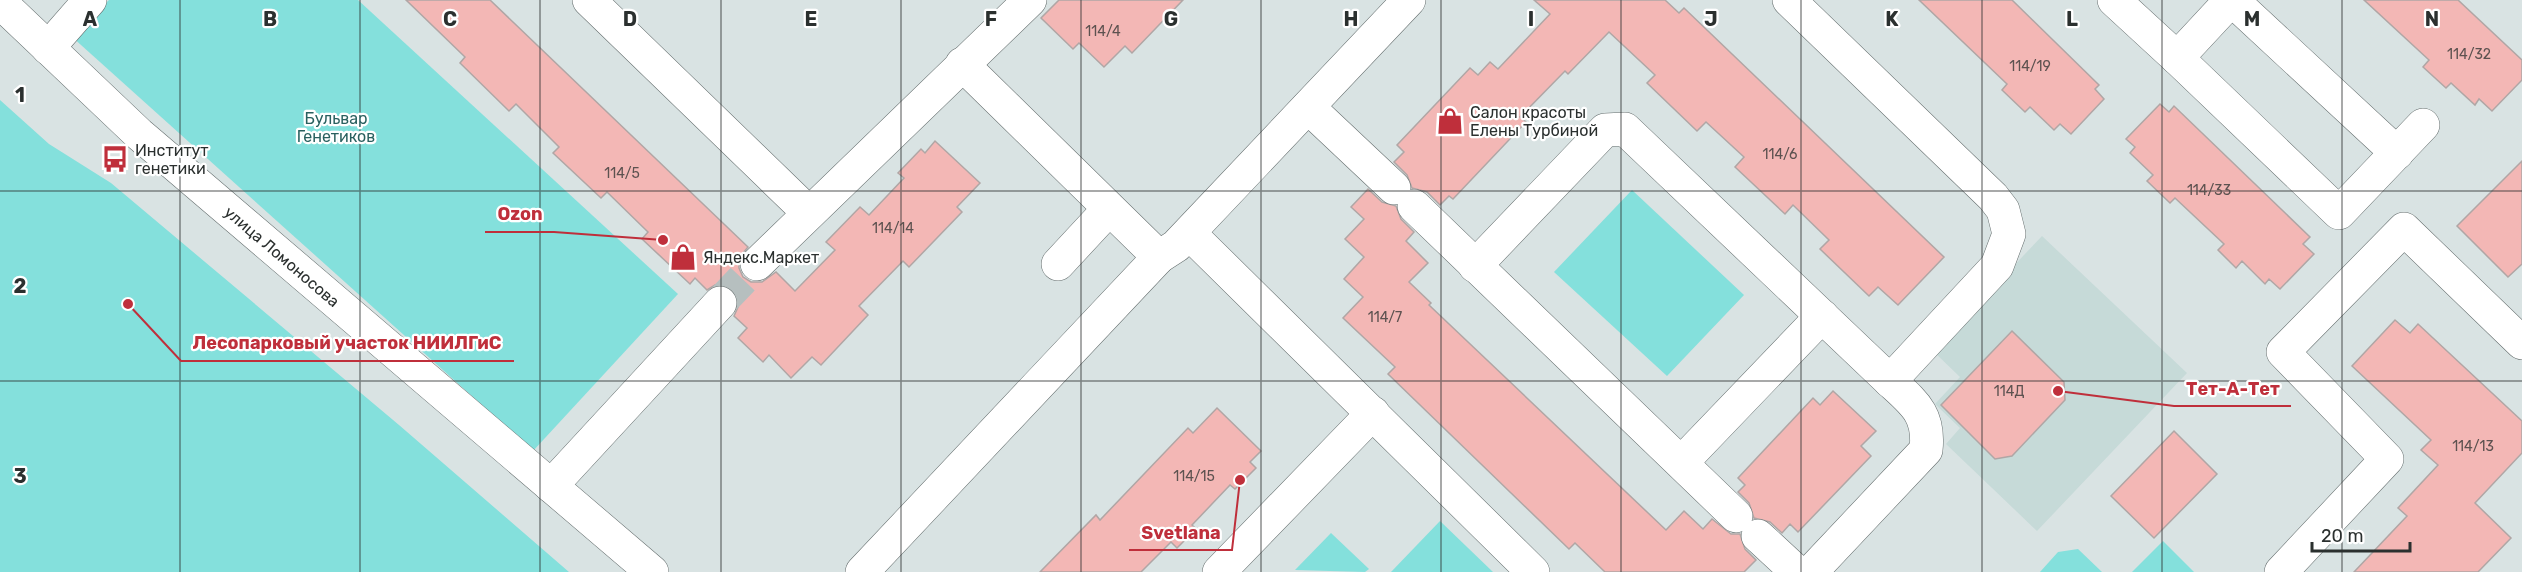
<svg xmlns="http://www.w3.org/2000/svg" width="2522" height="572" font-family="Rubik,sans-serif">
  <rect width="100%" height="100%" fill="#d9e3e3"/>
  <!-- built -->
  <polygon fill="#c6dad8" points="2042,236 2187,373 2037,531 1946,444 1960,428 1935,404 1960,377 1933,351"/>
  <!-- green -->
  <g fill="#84e0dc">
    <polygon points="109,0 358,0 678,294 533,451 71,36"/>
    <polygon points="0,100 49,144 111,183 399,425 569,572 0,572"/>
    <polygon points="1632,190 1744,295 1667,376 1554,272"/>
    <polygon points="1440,521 1493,572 1391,572"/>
    <polygon points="1331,533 1369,569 1365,572 1295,570"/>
    <polygon points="2163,541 2194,572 2132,572"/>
    <polygon points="2078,549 2102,572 2040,572 2058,552"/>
  </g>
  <!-- building -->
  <g fill="#f3b7b5" stroke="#b0a6a5" stroke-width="1.5">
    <polygon points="406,0 490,0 748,247 739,258 739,268 743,277 751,282 762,282 776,272 795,291 835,250 826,242 860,207 869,215 904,178 898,173 921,149 925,153 935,141 980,183 957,207 962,212 909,267 903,261 859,306 868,315 821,365 812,357 791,378 769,355 763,362 738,338 747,328 734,316 738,307 738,297 733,290 724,285 715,285 707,290 695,278 690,284 642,239 648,232 607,192 601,198 553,153 559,147 516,104 509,111 460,63 465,57"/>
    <polygon points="1059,0 1183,0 1132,53 1125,46 1104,67 1079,43 1073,49 1041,18"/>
    <polygon points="1534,0 1665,0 1679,13 1684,8 1944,257 1898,305 1878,287 1869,296 1820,249 1829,240 1793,205 1785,214 1735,167 1744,157 1706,122 1697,131 1647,83 1655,75 1609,32 1568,74 1565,71 1520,117 1526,122 1453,199 1449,196 1440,205 1427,192 1412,188 1407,175 1394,162 1404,152 1397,145 1470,68 1478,75 1490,62 1498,69 1550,14"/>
    <polygon points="1919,0 2012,0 2099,85 2095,89 2104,99 2071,134 2060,124 2054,130 2030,107 2025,112 2002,90 2007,84"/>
    <polygon points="2364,0 2458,0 2522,60 2522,80 2492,111 2479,99 2475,105 2451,83 2446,88 2423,67 2429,60"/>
    <polygon points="2160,104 2169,112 2174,106 2310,237 2303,244 2314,254 2280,289 2269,279 2265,284 2242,261 2236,268 2218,250 2224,244 2175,198 2170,203 2147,181 2153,175 2130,153 2135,147 2126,139"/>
    <polygon points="2522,161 2522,264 2508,277 2457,226"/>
    <polygon points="1368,189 1382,202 1396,206 1401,219 1414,232 1406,241 1428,263 1409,282 1431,303 1429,305 1666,530 1684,511 1703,529 1712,519 1731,534 1740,534 1745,549 1756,560 1744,572 1605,572 1575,543 1569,549 1388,374 1395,367 1343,318 1363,297 1344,279 1364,257 1345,239 1364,219 1351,207"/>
    <polygon points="2395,320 2410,333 2418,324 2522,421 2522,453 2475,503 2511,538 2478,572 2354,572 2407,516 2398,508 2438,465 2421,450 2431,440 2352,366"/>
    <polygon points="2012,331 2064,382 2065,400 2012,456 1995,459 1941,405"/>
    <polygon points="1833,391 1876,431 1861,446 1871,456 1798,532 1790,524 1782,533 1770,522 1754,518 1749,503 1738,492 1745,485 1738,478 1813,398 1820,405"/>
    <polygon points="1217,408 1261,451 1250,462 1256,468 1235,489 1230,485 1192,525 1196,529 1177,548 1171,542 1141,572 1040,572 1096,515 1100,520 1188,428 1193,433"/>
    <polygon points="2174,431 2217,474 2154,538 2111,496"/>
  </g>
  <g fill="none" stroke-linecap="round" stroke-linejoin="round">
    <!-- minor-tunnel -->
    <polyline stroke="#b6bfbf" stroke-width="33" stroke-dasharray="33 16" stroke-linecap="butt" points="720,303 757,264"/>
    <defs>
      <g id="minor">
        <polyline points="589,0 808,212"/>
        <polyline points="2114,0 2177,58"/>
        <polyline points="2231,0 2177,58 2339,213 2423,125"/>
        <polyline points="2232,0 2397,153"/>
        <polyline points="48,48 90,0"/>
        <polyline points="962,64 1159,257"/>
        <polyline points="1308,107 1394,188"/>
        <polyline points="1414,206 1736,516"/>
        <polyline points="1189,233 1533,572"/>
        <polyline points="757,264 1030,0"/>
        <polyline points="1058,264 1109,209"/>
        <polyline points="1475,266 1605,130 1625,129 1890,381 1997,266 2009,234 2003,210 1993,197 1789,0"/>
        <polyline points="1682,462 1822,316"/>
        <polyline points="551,486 720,303"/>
        <polyline points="1758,536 1797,572"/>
        <polyline points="862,572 1159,257 1176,246 1409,0"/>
        <polyline points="1219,572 1373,413"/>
        <path d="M1811 572 1926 450C1930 414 1914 403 1890 381"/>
        <polyline points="2281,572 2387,459 2283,352 2404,229 2522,343"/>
      </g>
      <g id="major">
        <path id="s1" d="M0 2 139 134 652 572"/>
      </g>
    </defs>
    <!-- minor casing -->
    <use href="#minor" stroke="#656e6e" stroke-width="34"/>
    <!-- major casing -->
    <use href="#major" stroke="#656e6e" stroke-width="34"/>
    <!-- minor -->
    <use href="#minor" stroke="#fff" stroke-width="33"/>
    <!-- major -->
    <use href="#major" stroke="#fff" stroke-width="33"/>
  </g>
  <!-- grid -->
  <path fill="none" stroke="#2b302f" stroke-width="1.5" stroke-opacity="0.55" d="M180 0V572M360 0V572M540 0V572M721 0V572M901 0V572M1081 0V572M1261 0V572M1441 0V572M1621 0V572M1801 0V572M1982 0V572M2162 0V572M2342 0V572M0 191H2522M0 381H2522"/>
  <!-- icons -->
  <defs>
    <symbol id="shop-bare" viewBox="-9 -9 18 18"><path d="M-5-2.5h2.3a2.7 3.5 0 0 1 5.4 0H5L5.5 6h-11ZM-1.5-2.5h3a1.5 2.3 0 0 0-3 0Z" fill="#bf2f3b" stroke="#fff" stroke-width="2.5" paint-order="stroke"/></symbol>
    <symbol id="bus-bare" viewBox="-9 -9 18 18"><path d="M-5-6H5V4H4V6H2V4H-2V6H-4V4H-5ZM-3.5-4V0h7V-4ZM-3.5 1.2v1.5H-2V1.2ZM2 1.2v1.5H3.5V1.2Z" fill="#bf2f3b" stroke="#fff" stroke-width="2.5" paint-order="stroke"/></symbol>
  </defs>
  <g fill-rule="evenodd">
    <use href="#shop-bare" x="1431" y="102" width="38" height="38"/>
    <use href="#bus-bare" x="96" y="140" width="38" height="38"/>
    <use href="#shop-bare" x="664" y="238" width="38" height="38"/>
  </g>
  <g text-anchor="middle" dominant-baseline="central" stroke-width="4.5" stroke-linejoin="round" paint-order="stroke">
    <!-- number labels -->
    <g font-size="14" fill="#5d5250">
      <text x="1103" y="31">114/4</text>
      <text x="2469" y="54">114/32</text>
      <text x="2030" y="66">114/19</text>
      <text x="1780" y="154">114/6</text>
      <text x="622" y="173">114/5</text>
      <text x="2209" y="190">114/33</text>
      <text x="893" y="228">114/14</text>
      <text x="1385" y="317">114/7</text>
      <text x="2009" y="391">114Д</text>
      <text x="2473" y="446">114/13</text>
      <text x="1194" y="476">114/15</text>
    </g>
    <!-- poi labels -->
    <g font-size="16" fill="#2b302f" stroke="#fff" text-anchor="start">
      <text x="1470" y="112">Салон красоты<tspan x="1470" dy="18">Елены Турбиной</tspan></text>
      <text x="135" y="150">Институт<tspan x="135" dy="18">генетики</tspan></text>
      <text x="703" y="257">Яндекс.Маркет</text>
    </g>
    <!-- park labels -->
    <g font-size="16" fill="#29605f" stroke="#fff">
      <text x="336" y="118">Бульвар<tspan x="336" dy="18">Генетиков</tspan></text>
    </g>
    <!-- street labels -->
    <g font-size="16" fill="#2b302f" stroke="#fff">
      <text stroke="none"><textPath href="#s1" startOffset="380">улица Ломоносова</textPath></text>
    </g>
  </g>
  <g font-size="20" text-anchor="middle" font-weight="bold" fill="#2b302f" stroke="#fff" stroke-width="4.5" stroke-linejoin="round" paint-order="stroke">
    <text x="90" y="26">A</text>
    <text x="270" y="26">B</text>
    <text x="450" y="26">C</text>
    <text x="630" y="26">D</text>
    <text x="811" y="26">E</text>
    <text x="991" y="26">F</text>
    <text x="1171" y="26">G</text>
    <text x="1351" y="26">H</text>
    <text x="1531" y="26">I</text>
    <text x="1711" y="26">J</text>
    <text x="1892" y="26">K</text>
    <text x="2072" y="26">L</text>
    <text x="2252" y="26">M</text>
    <text x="2432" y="26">N</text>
    <text x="20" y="102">1</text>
    <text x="20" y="293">2</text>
    <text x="20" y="483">3</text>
  </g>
  <!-- callouts -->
  <path fill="none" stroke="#bf2f3b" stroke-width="2" d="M663 240L554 232H485M128 304L181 361H514M2058 391L2174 406H2291M1240 480L1232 550H1129"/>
  <g fill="#bf2f3b" stroke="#fff" stroke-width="2">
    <circle cx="663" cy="240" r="6"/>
    <circle cx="128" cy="304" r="6"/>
    <circle cx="2058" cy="391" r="6"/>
    <circle cx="1240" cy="480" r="6"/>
  </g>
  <g font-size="18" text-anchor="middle" font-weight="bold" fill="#bf2f3b" stroke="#fff" stroke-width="4.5" stroke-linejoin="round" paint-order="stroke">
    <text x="520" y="220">Ozon</text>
    <text x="347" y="349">Лесопарковый участок НИИЛГиС</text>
    <text x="2233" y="395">Тет-А-Тет</text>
    <text x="1181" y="539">Svetlana</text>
  </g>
  <!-- scale -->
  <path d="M2312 542v9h98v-9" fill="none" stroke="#2b302f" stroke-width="3"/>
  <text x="2321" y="542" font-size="18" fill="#2b302f" stroke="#ffffff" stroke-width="4.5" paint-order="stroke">20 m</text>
</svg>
